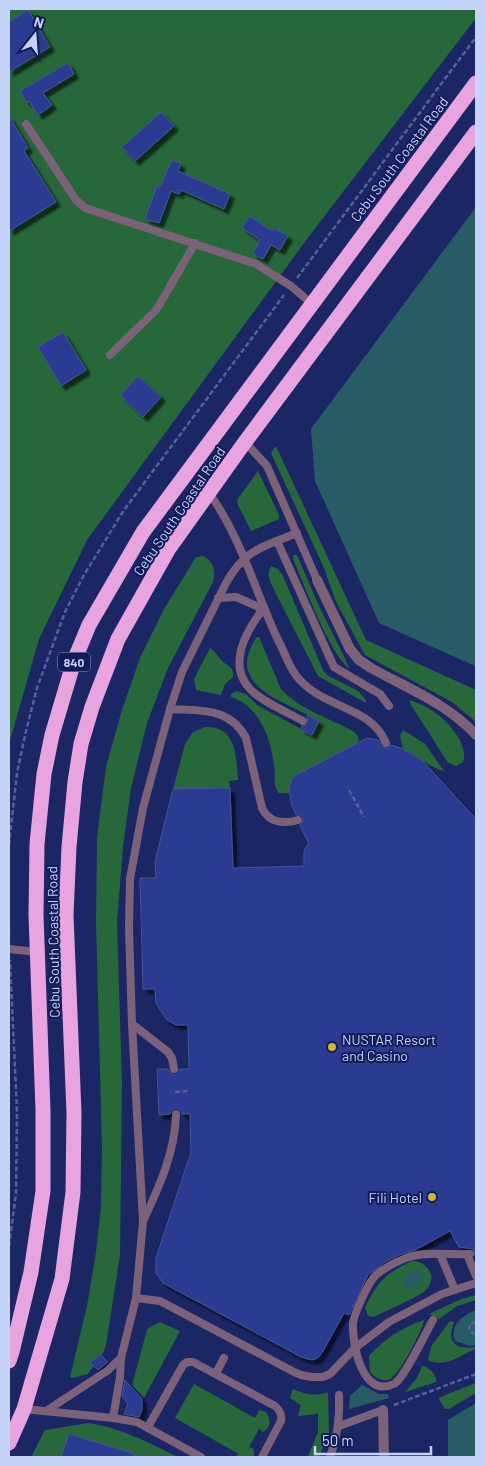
<svg xmlns="http://www.w3.org/2000/svg" width="485" height="1466" font-family="Barlow,sans-serif">
  <defs>
    <filter id="shadow"><feDropShadow dx="4.5" dy="4.5" stdDeviation="1" flood-color="#0009"/></filter>
  </defs>
  <rect width="100%" height="100%" fill="#1b2765"/>
  <!-- green -->
  <g fill="#26683a">
    <polygon points="9,9 476,9 476,18 307,239 87,540 39,639 9,744"/>
    <polygon points="276,446 366,640 476,690 476,722 452,702 365,655 336,602 324,568 271,453"/>
    <polygon points="258,471 279,515 279,519 251,531 238,505 237,500"/>
    <path d="M293 555H297L319 606 350 669C330 655 304 584 293 559Z"/>
    <path d="M203 556C214 562 216 571 213 582L168 668 147 723 131 788 123 847 117 922 122 1083 120 1255 106 1345 103 1353 88 1374 72 1378 70 1377 87 1306 96 1252 101 1206 102 1146 96 921 97 837 106 767 122 710 140 658 164 609 196 557Z"/>
    <polygon points="271,566 278,569 283,576 323,670 327,675 358,691 366,700 366,703 318,676 273,588 268,575"/>
    <path d="M257 637H259L281 689C300 710 329 718 353 731L358 736 359 743 293 777 289 793H279C272 785 276 776 274 766 271 739 260 706 231 697V694L236 691 246 694 257 705 312 735 319 721C288 702 222 687 257 637Z"/>
    <path d="M210 648C216 652 218 656 222 661 229 667 234 667 233 677L225 684 221 695 196 690 194 679Z"/>
    <path d="M410 700C421 704 433 710 442 718 452 727 469 748 463 762L456 766 448 763 410 703Z"/>
    <path d="M205 727C237 726 236 757 238 780L229 781 230 788 173 789 185 744 193 732Z"/>
    <path d="M403 730 425 744 444 771C428 767 418 756 403 749L400 735Z"/>
    <path d="M411 1261C419 1261 426 1264 430 1272 433 1277 431 1285 426 1290 419 1297 385 1311 374 1317L368 1316 365 1308C378 1281 384 1275 411 1261Z"/>
    <polygon points="476,1295 476,1300 457,1306 439,1319 429,1314 461,1299"/>
    <path d="M424 1320C422 1331 398 1378 388 1380 380 1381 375 1377 370 1372L369 1356C384 1339 403 1327 424 1320Z"/>
    <path d="M450 1321 454 1322C446 1343 456 1350 476 1347V1349C458 1355 451 1367 429 1361L428 1358 432 1345Z"/>
    <polygon points="160,1322 180,1331 144,1398 132,1385 147,1330 150,1327"/>
    <path d="M422 1366H424C430 1369 437 1374 436 1382L405 1392 417 1378Z"/>
    <polygon points="476,1383 476,1393 449,1409 445,1409 439,1399 440,1397"/>
    <path d="M194 1384 255 1418 259 1410 266 1412C271 1419 271 1428 263 1432L259 1429 249 1447 254 1449V1457H233L239 1454 175 1418Z"/>
    <path d="M293 1389C304 1394 316 1397 328 1392L329 1434 319 1457H300L308 1456 318 1432V1414L298 1416 301 1405 290 1398Z"/>
    <path d="M88 1423C122 1428 147 1442 178 1457H31L45 1430Z"/>
  </g>
  <!-- water -->
  <g fill="#285c65">
    <polygon points="476,207 476,666 475,666 379,623 315,481 311,429"/>
    <polygon points="417,1270 421,1271 423,1275 421,1284 415,1289 404,1286 403,1281 407,1274"/>
    <path d="M476 1310V1345L470 1346 455 1341C449 1325 463 1315 476 1310Z"/>
    <polygon points="362,1385 379,1394 388,1394 389,1398 349,1409 350,1396"/>
    <polygon points="476,1403 476,1457 448,1457 448,1420"/>
  </g>
  <!-- building -->
  <g fill="#2a3a91" stroke="#435497" filter="url(#shadow)">
    <polygon points="28,10 50,47 9,72 9,22"/>
    <polygon points="68,63 74,74 43,93 52,105 38,115 29,101 27,103 20,91"/>
    <polygon points="161,112 174,126 135,161 122,147"/>
    <polygon points="9,116 28,148 24,151 56,202 9,231"/>
    <polygon points="172,160 181,164 178,171 230,194 224,209 181,190 179,194 171,191 159,223 145,219 157,186 160,187"/>
    <polygon points="250,216 272,231 274,228 288,236 280,250 271,245 263,259 253,254 260,240 242,228"/>
    <polygon points="63,332 86,370 61,386 38,347"/>
    <polygon points="138,376 161,397 143,417 120,395"/>
    <polygon points="307,715 319,721 312,735 301,729 302,726 306,726 308,723"/>
    <polygon points="367,738 378,740 384,748 388,748 391,745 403,749 423,761 476,819 476,1258 473,1249 459,1247 450,1231 415,1250 399,1255 385,1262 368,1275 349,1315 344,1313 323,1351 318,1358 312,1360 301,1357 163,1283 156,1273 156,1258 191,1152 190,1114 182,1114 180,1110 176,1108 172,1110 170,1114 159,1115 157,1069 168,1069 170,1073 175,1075 178,1073 180,1069 189,1069 188,1025 176,1025 167,1020 156,1003 155,989 143,989 140,878 156,878 155,862 173,789 230,788 233,868 304,866 304,852 305,848 309,844 300,825 303,822 303,818 300,815 296,815 291,803 289,788 293,777"/>
    <polygon points="100,1354 108,1362 98,1370 90,1363"/>
    <polygon points="125,1380 142,1399 142,1410 139,1417 124,1414 128,1404 122,1396"/>
    <polygon points="69,1434 135,1454 134,1457 61,1457"/>
  </g>
  <g fill="none" stroke-linecap="round" stroke-linejoin="round">
    <!-- path -->
    <g stroke="#556197" stroke-width="2.5" stroke-dasharray="5 2.5" stroke-linecap="butt">
      <polyline points="297,278 476,37"/>
      <polyline points="349,790 364,817"/>
      <polyline points="9,845 17,773 26,731 37,688 65,612 84,575 124,510 284,295"/>
      <polyline points="9,926 9,939"/>
      <polyline points="175,1092 189,1091"/>
      <polyline points="9,1246 16,1193 17,1112 10,960"/>
      <polyline points="476,1322 471,1323 469,1329 471,1332 476,1334"/>
      <polyline points="394,1405 476,1374"/>
    </g>
    <!-- lane -->
    <g stroke="#7c6179" stroke-width="8">
      <polyline points="26,124 76,200 85,208 256,264 291,286 312,304"/>
      <polyline points="110,355 156,310 164,297 195,243"/>
      <polyline points="245,442 267,466 317,580"/>
      <path d="M209 493C241 537 255 591 278 640 284 651 288 664 295 674 321 710 370 704 386 743"/>
      <polyline points="277,541 334,667 380,694 389,706"/>
      <path d="M218 598 236 597 263 609C246 631 227 665 250 689 262 702 287 712 303 721"/>
      <path d="M170 709C200 711 230 707 246 738L262 808C269 823 284 824 298 820"/>
      <polyline points="9,949 37,952"/>
      <polyline points="132,1024 168,1052 172,1058 174,1069"/>
      <path d="M144 1219C160 1185 175 1152 176 1114"/>
      <polyline points="440,1254 455,1290"/>
      <polyline points="467,1254 476,1276"/>
      <polyline points="136,1298 160,1301 294,1372 301,1375 312,1377 323,1377 330,1374 355,1348 389,1322 442,1294 476,1283"/>
      <path d="M433 1320C426 1332 404 1379 394 1384 362 1399 352 1344 353 1323 354 1314 369 1281 376 1275 384 1268 399 1260 409 1257 426 1251 452 1255 470 1254"/>
      <polyline points="216,1373 224,1358"/>
      <polyline points="24,1409 113,1418 137,1422 201,1457"/>
      <polyline points="46,1411 107,1371 121,1358"/>
      <path d="M113 1418 120 1377 121 1358 136 1298 143 1221 132 1024 129 927 130 879 143 808 170 709 182 672 226 583C245 549 263 547 297 533"/>
      <polyline points="339,1426 383,1410"/>
      <path d="M148 1427 183 1365 187 1362H193L275 1406C280 1410 282 1414 281 1421L262 1457"/>
      <path d="M330 1457C338 1436 340 1418 339 1395"/>
    </g>
    <!-- street -->
    <g stroke="#7c6179" stroke-width="10">
      <path d="M317 580 350 649 359 660 371 668C407 688 448 704 476 735"/>
      <polyline points="383,1410 384,1457"/>
    </g>
    <!-- highway -->
    <g stroke="#e7a4df" stroke-width="15">
      <polyline points="9,1361 12,1352 31,1272 43,1191 43,1110 36,915 37,844 44,774 52,735 74,661 89,625 143,532 476,83"/>
      <polyline points="9,1443 24,1409 62,1279 73,1192 74,1113 66,915 69,847 75,782 81,744 92,707 118,639 168,550 245,442 476,132"/>
    </g>
  </g>
  <!-- markers -->
  <g fill="#dbb333" stroke="#131c59" stroke-width="2">
    <circle cx="332" cy="1047" r="5"/>
    <circle cx="432" cy="1197" r="5"/>
  </g>
  <g text-anchor="middle" dominant-baseline="central" stroke-width="4" stroke-linejoin="round" paint-order="stroke">
    <!-- shield labels -->
    <rect fill="#131c59" stroke="#909cc9" stroke-width="1" x="58" y="652.5" width="32" height="19" rx="4"/>
    <g font-size="12" font-weight="bold" fill="#c6d3f9">
      <text x="74" y="662">840</text>
    </g>
    <!-- street labels -->
    <g font-size="14" fill="#c6d3f9" stroke="#131c59">
      <text transform="translate(399 159) rotate(-53)">Cebu South Coastal Road</text>
      <text transform="translate(179 511) rotate(-56)">Cebu South Coastal Road</text>
      <text transform="translate(53 942) rotate(-91)">Cebu South Coastal Road</text>
    </g>
    <!-- poi labels -->
    <g font-size="14" fill="#c6d3f9" stroke="#131c59" text-anchor="start">
      <text x="342" y="1039">NUSTAR Resort<tspan x="342" dy="16">and Casino</tspan></text>
      <text x="422" y="1197" text-anchor="end">Fili Hotel</text>
    </g>
  </g>
  <!-- border -->
  <rect width="485" height="1466" fill="none" stroke="#c6d3f9" stroke-width="20"/>
  <!-- north arrow -->
  <g transform="translate(35 35) rotate(17)" stroke="#131c59" stroke-width="4" paint-order="stroke">
  <path d="M0-4L9 19L0 12L-9 19Z" fill="#c6d3f9"/>
  <text y="-8" font-size="14" font-weight="bold" text-anchor="middle" fill="#c6d3f9">N</text>
  </g>
  <!-- scale -->
  <path d="M315 1446v8h116v-8" fill="none" stroke="#c6d3f9" stroke-width="2.5"/>
  <text x="322" y="1446" font-size="15" fill="#c6d3f9" stroke="#131c59" stroke-width="4" paint-order="stroke">50 m</text>
</svg>
